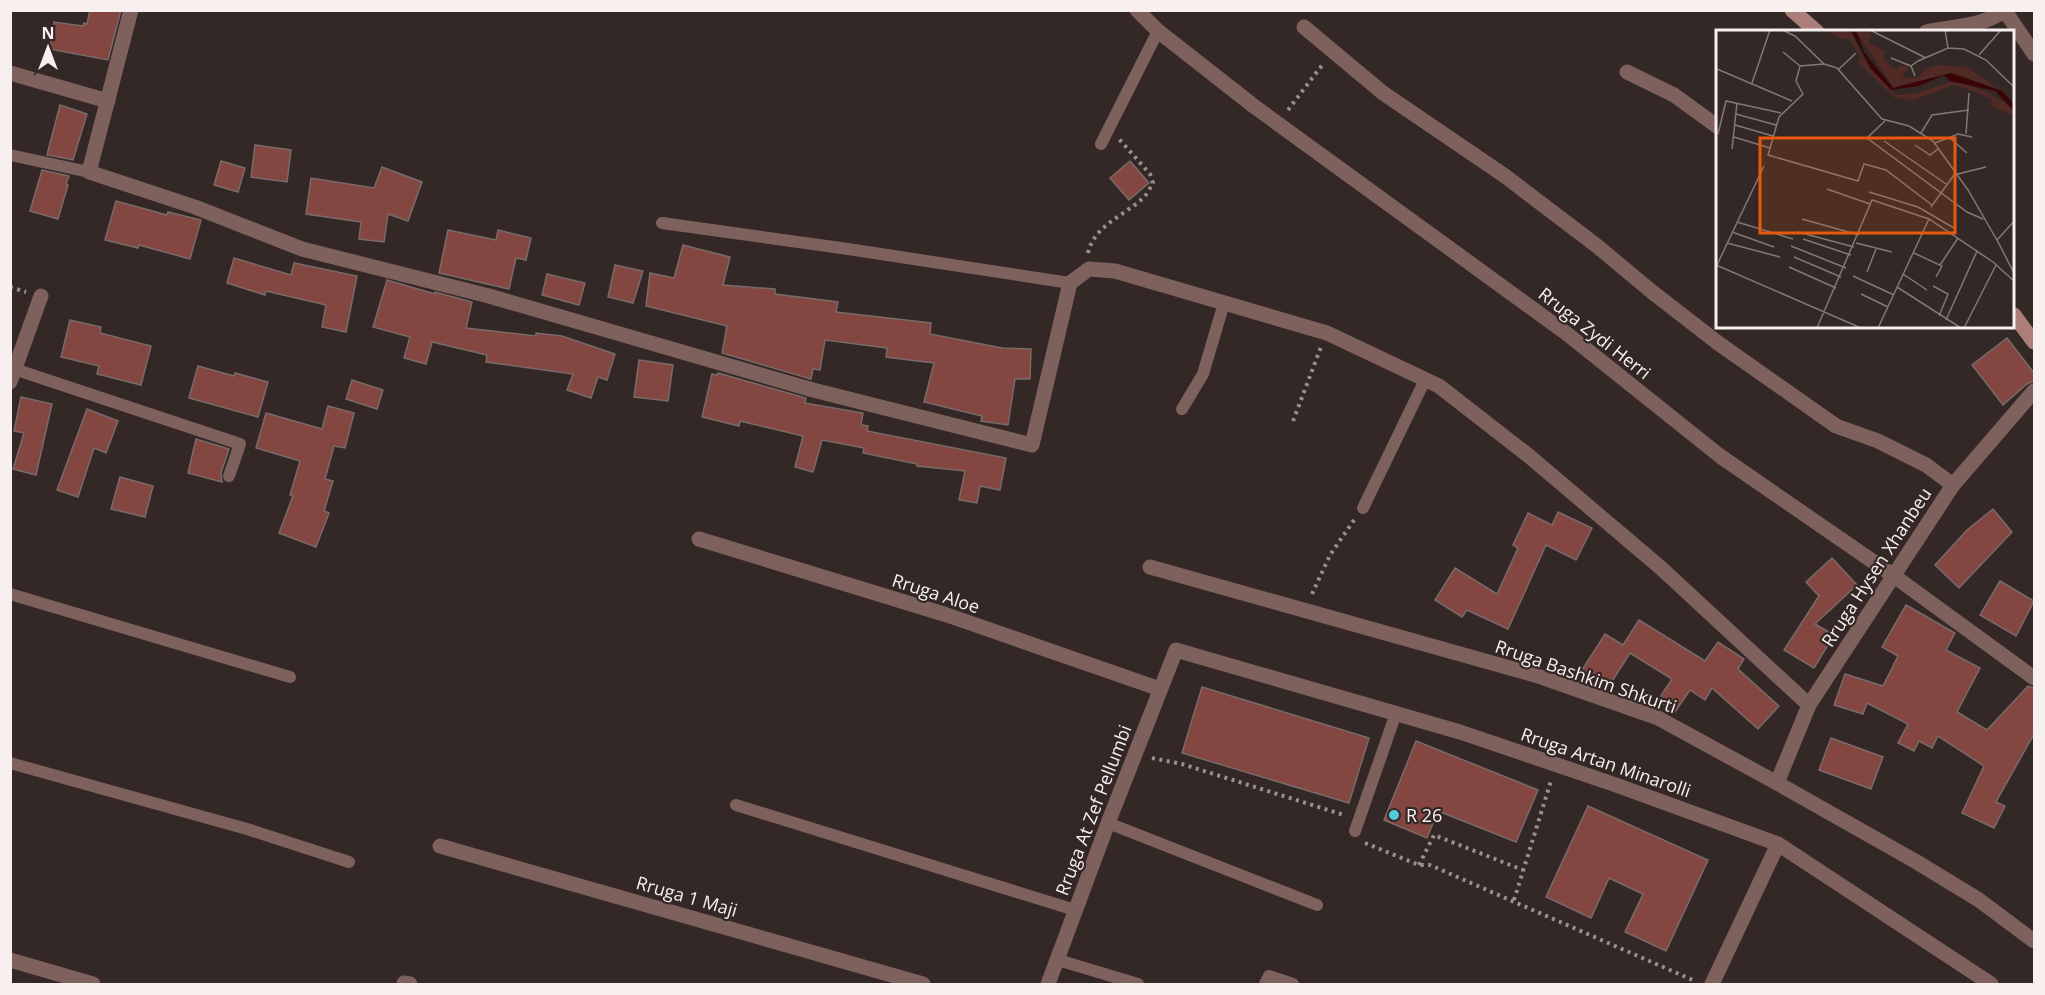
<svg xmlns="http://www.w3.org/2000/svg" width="2045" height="995" font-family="'Open Sans',sans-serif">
  <rect width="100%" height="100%" fill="#332826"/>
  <!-- building -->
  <g fill="#844641" stroke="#786b6a" stroke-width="1.5">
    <polygon points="90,10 121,10 108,60 49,49 54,22 83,26 84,23 87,24"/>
    <polygon points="60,105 87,114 73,160 47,155"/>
    <polygon points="255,145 291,150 287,182 251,177"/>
    <polygon points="221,161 245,168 238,192 214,185"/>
    <polygon points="1130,161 1149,183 1129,200 1110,178"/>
    <polygon points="382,167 422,182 408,221 388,214 384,242 359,239 361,222 306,214 311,178 374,188"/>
    <polygon points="42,170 69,176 66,184 68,185 58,219 30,211"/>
    <polygon points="116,201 167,215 168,212 201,220 190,259 139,245 138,248 105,240"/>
    <polygon points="448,230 496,240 498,230 531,238 526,260 516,258 509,289 439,273"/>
    <polygon points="683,245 730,257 723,285 775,289 775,294 838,302 836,312 931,323 930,334 1002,348 1031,349 1030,379 1015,379 1008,425 981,421 982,416 924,402 934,363 886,357 887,348 825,340 820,370 813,369 811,379 722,353 727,326 646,306 650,273 674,278"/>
    <polygon points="234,258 291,275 294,263 357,276 346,332 322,327 326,305 266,291 265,295 227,283"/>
    <polygon points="615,265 643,271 633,303 608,297"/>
    <polygon points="547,274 585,283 579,305 542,295"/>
    <polygon points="387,280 435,294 435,292 472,302 466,328 536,336 536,333 562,336 615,354 607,380 598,377 591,398 567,390 573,374 486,362 487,355 432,342 426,364 404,358 410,337 373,327"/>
    <polygon points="70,320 101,327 100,333 151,346 141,385 97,374 99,366 61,357"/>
    <polygon points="2007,338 2034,373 2034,381 2027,384 2003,405 1972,365"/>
    <polygon points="639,360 673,365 668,401 634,397"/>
    <polygon points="198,366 234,376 235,373 268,382 258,417 189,398"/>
    <polygon points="718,373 806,398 805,403 863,413 861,425 868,426 867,431 1006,458 1000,490 980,486 977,503 959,500 965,471 917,466 917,464 863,453 864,448 822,440 813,472 795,467 803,436 740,421 739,426 702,417 712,374 717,375"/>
    <polygon points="352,380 383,390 377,409 346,399"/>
    <polygon points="21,397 52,404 36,475 13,469 24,433 14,431"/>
    <polygon points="328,406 354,413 345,448 334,446 325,479 333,481 324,511 329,513 316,547 279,533 293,496 290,495 300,461 256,448 266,413 322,429"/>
    <polygon points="87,409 118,421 106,453 94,448 78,497 57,490"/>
    <polygon points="196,439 229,449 221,473 222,482 188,473"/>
    <polygon points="120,477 153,486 145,517 111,509"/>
    <polygon points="1993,509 2012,532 1959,588 1935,565 1967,530"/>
    <polygon points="1558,512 1592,528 1576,560 1546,545 1508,629 1467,610 1462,617 1435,600 1455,568 1497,594 1518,548 1513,545 1528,513 1552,525"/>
    <polygon points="1832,558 1857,585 1815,624 1834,635 1814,668 1784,650 1819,596 1806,582"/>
    <polygon points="2000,581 2034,601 2016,636 1980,615"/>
    <polygon points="1906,605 1955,633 1946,650 1980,668 1957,712 1987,730 2028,686 2034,688 2034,734 1996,802 2005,806 1994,828 1962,813 1984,766 1938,736 1932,748 1919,741 1914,751 1898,743 1908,724 1867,703 1863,714 1834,705 1845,674 1883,686 1898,656 1882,647"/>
    <polygon points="1639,620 1705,661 1718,642 1744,659 1738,669 1779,706 1758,729 1712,688 1705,700 1690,690 1675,712 1658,700 1672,679 1630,653 1609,686 1582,670 1605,634 1623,645"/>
    <polygon points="1202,687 1369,738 1349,803 1182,753"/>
    <polygon points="1831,738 1883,757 1871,789 1819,770"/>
    <polygon points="1416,741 1538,790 1516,842 1438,811 1427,838 1384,820"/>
    <polygon points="1588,806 1708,860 1666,951 1625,932 1643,894 1609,878 1591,918 1546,897"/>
  </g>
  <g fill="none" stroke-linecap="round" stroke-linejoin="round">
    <!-- path -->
    <g stroke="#9a908f" stroke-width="4" stroke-dasharray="3 4.5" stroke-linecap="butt">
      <polyline points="1288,110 1323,64"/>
      <path d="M1088 253C1094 226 1123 216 1142 199 1147 195 1150 188 1153 183L1150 174 1119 139"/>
      <polyline points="10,287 26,292"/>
      <polyline points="1293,421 1321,347"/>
      <polyline points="1312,594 1330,555 1354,520"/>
      <polyline points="1152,758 1182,764 1344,815"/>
      <polyline points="1365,843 1419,865 1430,865 1695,981"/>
      <polyline points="1419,865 1434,835 1523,870"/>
      <polyline points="1514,900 1551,781"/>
    </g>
    <!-- lane -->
    <g stroke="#7e615d" stroke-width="12">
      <polyline points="1101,144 1158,31"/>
      <polyline points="10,155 89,172"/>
      <polyline points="662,223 848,249 1070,283"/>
      <polyline points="17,370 240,444 229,476"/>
      <polyline points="1182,409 1203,374 1224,303"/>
      <polyline points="1363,508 1425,380"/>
      <polyline points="10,594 290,677"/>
      <polyline points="10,763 247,829 349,862"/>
      <polyline points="736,805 1075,910"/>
      <polyline points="1108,823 1317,905"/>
      <polyline points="1355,831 1396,713"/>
      <polyline points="1058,960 1138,984"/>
      <polyline points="1265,984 1269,976 1293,984"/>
    </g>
    <!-- street -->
    <g stroke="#7e615d" stroke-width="15">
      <polyline points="131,10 89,172 195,207 302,249 489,296 813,390 1032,445 1070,283 1089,269 1115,271 1327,333 1439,386 1529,456 1661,568 1809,705"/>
      <polyline points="1137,10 1158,31 1255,107 1566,333 1720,456 1894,576 2034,678"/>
      <polyline points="2005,11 2034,54"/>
      <polyline points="1304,27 1383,93 1505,176 1597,246 1651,291 1718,343 1836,426 1878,441 1926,465 1953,485"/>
      <path d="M1926 32C1952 26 1983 27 2005 10"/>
      <polyline points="1627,72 1674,95 1718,127"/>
      <polyline points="10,73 108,101"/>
      <polyline points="10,382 41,296"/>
      <polyline points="699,539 947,615 1160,689"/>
      <polyline points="1150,567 1535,675 1658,718 1777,783 1915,861 1979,900 2034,941"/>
      <polyline points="1777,783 1809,705 1953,485 2034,391"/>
      <polyline points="440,846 923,984"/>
      <polyline points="10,960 93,984"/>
      <polyline points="404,983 410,984"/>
      <polyline points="1048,984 1108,823 1176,650 1460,732 1616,785 1778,844 1991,984"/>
      <polyline points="1712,984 1778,844"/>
    </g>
    <!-- secondary -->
    <g stroke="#ac7e79" stroke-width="15">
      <polyline points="1792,10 1817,32"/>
      <polyline points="2014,315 2034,342"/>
    </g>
  </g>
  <!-- markers -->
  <circle fill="#52cbda" stroke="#332826" stroke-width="2" cx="1394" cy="815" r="6"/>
  <g text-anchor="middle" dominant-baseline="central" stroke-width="4.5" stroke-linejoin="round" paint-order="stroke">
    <!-- street labels -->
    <g font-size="18" fill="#f8f0ef" stroke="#332826">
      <text transform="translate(1595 333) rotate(38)">Rruga Zydi Herri</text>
      <text transform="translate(1876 567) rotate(-57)">Rruga Hysen Xhanbeu</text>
      <text transform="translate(936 593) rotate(18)">Rruga Aloe</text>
      <text transform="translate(1586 676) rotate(19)">Rruga Bashkim Shkurti</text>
      <text transform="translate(1606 762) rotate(19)">Rruga Artan Minarolli</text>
      <text transform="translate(1093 810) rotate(-69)">Rruga At Zef Pellumbi</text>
      <text transform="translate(687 896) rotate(16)">Rruga 1 Maji</text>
    </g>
    <!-- poi labels -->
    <g font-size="18" fill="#f8f0ef" stroke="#332826" text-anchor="start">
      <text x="1406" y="815">R 26</text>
    </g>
  </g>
  <!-- overview -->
  <g transform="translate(1716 30)">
    <rect width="298" height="298" fill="#332826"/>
    <path d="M113 0H131L136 5 152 36 180 65 201 63 240 50 273 63 295 77 298 86 274 75 276 70 265 64 238 55 197 70 179 68 142 32 145 27 133 8 125 9ZM139 0 156 4 152 13 169 21 167 29 180 40 184 35 194 37 186 45 189 48H201L210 39 222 35 239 36 252 38 283 59 235 43 178 58Z" fill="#512a26"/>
    <path d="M135 0 141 3 148 22 177 58 235 43 286 61 298 74V81L279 61 234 51 228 45 203 56 175 60 155 39Z" fill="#3a0304"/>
    <path fill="none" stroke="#827876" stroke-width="1.5" d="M66 0 79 6 108 34 121 38 166 89 193 96 217 111 252 160 282 212M154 0 210 28M229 0 232 18M67 22 84 36M263 25 285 0M175 28 195 36M108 34 84 36 80 51 87 64 63 87 52 125 142 151 148 134 170 140 216 175M1 39 76 71M122 40 140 23M199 46 195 36 202 31 232 18 248 19 270 30 299 58M36 53 54 0M20 84 60 95M169 91 151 108 251 182 267 189M19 95 57 106M205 103 216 85 253 80M2 104 10 71 65 83M250 104 253 63M18 107 54 118M235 109 251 123M168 111 230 154M219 113 242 104 256 107M199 115 214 125 222 119M16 119 21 73M111 159 154 174M153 162 202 177 238 198M215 177 238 145 270 137M86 189 143 205M299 190 281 210 299 245M21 192 77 209M16 202 58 217M82 202 138 217M87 209 135 225M11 213 64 227M140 213 176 222M75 216 130 238M198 223 226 236 220 247M78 227 125 247M0 235 145 298M224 235 242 208M0 237 48 136M73 237 120 258M151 242 160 219M187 244 211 260M137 246 178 265M217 256 232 264 223 286M181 257 245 298M145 264 172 277M230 290 261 221M101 298 156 170 213 189 277 232 299 252M162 298 213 189M248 298 280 235"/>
    <path fill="#e8590c" fill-opacity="0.15" stroke="#e8590c" stroke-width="3" d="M44 108H239V203H44Z"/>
    <rect width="298" height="298" fill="none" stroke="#f8f0ef" stroke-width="3"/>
  </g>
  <!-- border -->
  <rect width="2045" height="995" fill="none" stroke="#f8f0ef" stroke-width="24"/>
  <!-- north arrow -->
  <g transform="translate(48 48)" stroke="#332826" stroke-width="4.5" paint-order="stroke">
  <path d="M0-4.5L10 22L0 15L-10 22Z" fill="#f8f0ef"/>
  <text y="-9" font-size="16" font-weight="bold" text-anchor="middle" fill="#f8f0ef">N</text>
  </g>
</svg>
